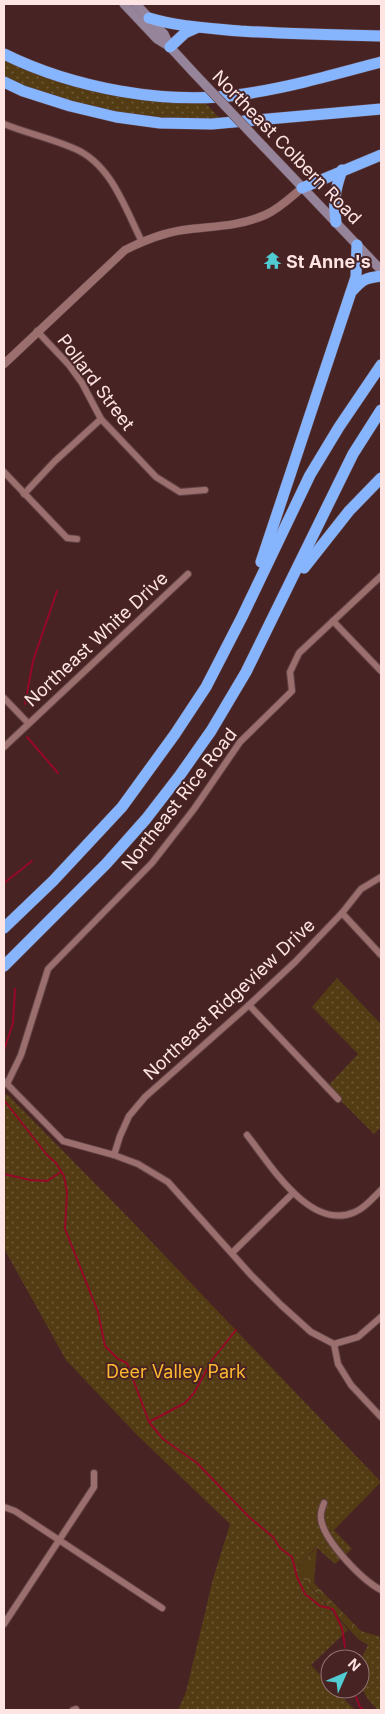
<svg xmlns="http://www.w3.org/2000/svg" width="385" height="1714" font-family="Inter,sans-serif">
  <defs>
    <pattern id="green-dots" width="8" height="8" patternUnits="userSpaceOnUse" patternTransform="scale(1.25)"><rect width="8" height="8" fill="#533c14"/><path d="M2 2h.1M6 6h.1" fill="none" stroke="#6d5836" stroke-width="1.8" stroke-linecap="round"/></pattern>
    <pattern id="forest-crowns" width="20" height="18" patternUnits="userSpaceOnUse" patternTransform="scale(1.25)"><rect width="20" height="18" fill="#533c14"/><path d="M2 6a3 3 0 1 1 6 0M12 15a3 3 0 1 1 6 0" fill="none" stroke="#6d5836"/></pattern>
  </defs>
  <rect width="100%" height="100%" fill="#482324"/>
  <!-- green -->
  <g fill="url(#green-dots)">
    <path d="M4 59 45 77 204 101 220 119C173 118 126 117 80 105 54 98 29 87 4 79Z"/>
    <polygon points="337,978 381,1024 381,1127 374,1134 327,1087 358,1054 312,1007"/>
    <polygon points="7,1094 124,1213 381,1482 334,1530 352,1549 335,1564 316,1547 295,1570 348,1630 311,1665 330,1685 330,1689 334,1689 355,1710 178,1710 186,1692 213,1579 230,1524 137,1435 66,1360 6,1252 4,1247 4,1096"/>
    <path d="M361 1631 381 1637V1710H378C365 1698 356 1682 360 1664 361 1658 365 1651 368 1645L358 1639Z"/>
  </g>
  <!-- forest -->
  <polygon fill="url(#forest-crowns)" points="317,1547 314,1583 361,1631 358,1639 295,1570"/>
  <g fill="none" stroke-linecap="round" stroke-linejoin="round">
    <!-- stream -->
    <g stroke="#970828" stroke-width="2">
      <polyline points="25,704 33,661 57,591"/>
      <polyline points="27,737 58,773"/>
      <polyline points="4,883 32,861"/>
      <polyline points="4,1050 13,1023 15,989"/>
      <polyline points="4,1100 47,1155 56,1163 64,1176 67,1192 65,1229 98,1312 105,1346 118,1359 127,1363 149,1422 163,1439 197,1463 249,1517 273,1537 280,1548 292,1557 297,1577 305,1594 320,1606 333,1609 342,1628 345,1647"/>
      <polyline points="4,1174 30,1180 47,1181 61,1172"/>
      <polyline points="149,1422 185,1403 194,1393 212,1360 236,1330"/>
      <polyline points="349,1659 349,1657"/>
      <polyline points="353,1689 360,1707 364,1710"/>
    </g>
    <defs>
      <g id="minor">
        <path d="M4 124C26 133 50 138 73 148 111 163 125 208 142 242"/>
        <polyline points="37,331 69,365 82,383 101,419 156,477 180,492 205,490"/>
        <polyline points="4,472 67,538 77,539"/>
        <polyline points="24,494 55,461 101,419"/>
        <polyline points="333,621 381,671"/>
        <polyline points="4,698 28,723"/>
        <polyline points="4,747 188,574"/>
        <polyline points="342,913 381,955"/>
        <polyline points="249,1005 338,1099"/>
        <polyline points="5,1082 63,1141 114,1155 138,1164 168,1182 251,1275 281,1305 311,1332 334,1344 358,1337 381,1317"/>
        <polyline points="7,1084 21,1055 48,969 152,863 194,809 240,742 292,691 290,672 299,653 381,576"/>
        <path d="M247 1135C270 1164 310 1232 355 1212 365 1208 373 1198 381 1190"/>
        <polyline points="114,1155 120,1136 129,1116 145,1097 249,1005 295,962 342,913 361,889 381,877"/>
        <polyline points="232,1253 293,1193"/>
        <polyline points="334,1344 338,1364 351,1385 381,1417"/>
        <path d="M324 1503C322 1508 320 1514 321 1519 324 1541 362 1580 381 1590"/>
        <polyline points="4,1507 15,1511 162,1608"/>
        <polyline points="4,1624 94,1487 94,1473"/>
        <polyline points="73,1710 76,1709"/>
      </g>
      <path id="tertiary" d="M4 364 125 250C143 241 162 233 183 230 212 226 237 227 265 215 279 209 291 197 302 188"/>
      <g id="secondary">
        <polyline points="124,4 157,39 170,47 193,72"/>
        <polyline points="136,4 164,34 170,47"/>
        <polyline points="263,146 381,270"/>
      </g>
      <g id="motorway">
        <path d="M149 18C179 27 209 28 240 31 287 34 334 35 381 36"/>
        <polyline points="170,47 185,33 196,28"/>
        <path d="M4 54C73 88 167 106 244 94 291 87 336 74 381 62"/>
        <polyline points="4,82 23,91 70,106 116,117 160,123 212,124 381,109"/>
        <polyline points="302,188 381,155"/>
        <path d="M336 222C333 201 335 190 342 170"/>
        <path d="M353 290C363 279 366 278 381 276"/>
        <polyline points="261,562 356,277 357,245"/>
        <polyline points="304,568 349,511 381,478"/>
        <polyline points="4,928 53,881 122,807 175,734 206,687 242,617 310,475 339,427 381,365"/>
        <polyline points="4,966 106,864 146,819 180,775 211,731 246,672 353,454 381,410"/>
      </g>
    </defs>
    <!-- minor casing -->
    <use href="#minor" stroke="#634345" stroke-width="8"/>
    <!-- tertiary casing -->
    <use href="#tertiary" stroke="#634345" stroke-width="9"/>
    <!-- secondary casing -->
    <use href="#secondary" stroke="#634345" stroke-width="10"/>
    <!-- motorway casing -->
    <use href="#motorway" stroke="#634345" stroke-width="12"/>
    <!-- minor -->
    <use href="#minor" stroke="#9c6f6f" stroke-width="6"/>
    <!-- tertiary -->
    <use href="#tertiary" stroke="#9c6f6f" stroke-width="8"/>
    <!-- secondary -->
    <use href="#secondary" stroke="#96849a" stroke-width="9"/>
    <!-- motorway -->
    <use href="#motorway" stroke="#87b5fd" stroke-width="11"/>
    <defs>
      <polyline id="secondary-bridge" points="193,72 263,146"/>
    </defs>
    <!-- secondary-bridge casing -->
    <use href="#secondary-bridge" stroke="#634345" stroke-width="10" stroke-linecap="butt"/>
    <!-- secondary-bridge -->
    <use href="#secondary-bridge" stroke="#96849a" stroke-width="9"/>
  </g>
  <!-- icons -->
  <defs>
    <symbol id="temple-bare" viewBox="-9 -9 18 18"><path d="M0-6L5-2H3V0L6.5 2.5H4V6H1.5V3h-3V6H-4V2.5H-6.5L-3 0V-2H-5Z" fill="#51ccd2" stroke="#482324" stroke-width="2.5" paint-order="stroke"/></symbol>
  </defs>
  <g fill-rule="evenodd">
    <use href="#temple-bare" x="260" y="248" width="25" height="25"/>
  </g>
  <g text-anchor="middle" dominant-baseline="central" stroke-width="4" stroke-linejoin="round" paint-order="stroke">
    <!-- street labels -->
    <g font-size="18" fill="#fee4e3" stroke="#482324">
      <text transform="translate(287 147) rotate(46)">Northeast Colbern Road</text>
      <text transform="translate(96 382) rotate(53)">Pollard Street</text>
      <text transform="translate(96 639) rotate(-43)">Northeast White Drive</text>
      <text transform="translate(179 799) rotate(-52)">Northeast Rice Road</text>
      <text transform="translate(229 999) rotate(-43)">Northeast Ridgeview Drive</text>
    </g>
    <!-- poi labels -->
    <g font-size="18" font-weight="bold" fill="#fee4e3" stroke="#482324" text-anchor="start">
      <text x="286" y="261">St Anne's</text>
    </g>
    <!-- park labels -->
    <g font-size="18" fill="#fcb82f" stroke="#482324">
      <text x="176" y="1371">Deer Valley Park</text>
    </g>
  </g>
  <!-- border -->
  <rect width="385" height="1714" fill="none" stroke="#fee4e3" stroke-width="10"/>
  <!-- north arrow -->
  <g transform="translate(345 1674) rotate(45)"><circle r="24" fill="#482324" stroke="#917070"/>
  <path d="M0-4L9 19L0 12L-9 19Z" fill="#51ccd2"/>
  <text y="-8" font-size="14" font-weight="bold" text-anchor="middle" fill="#fee4e3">N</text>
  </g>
</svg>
